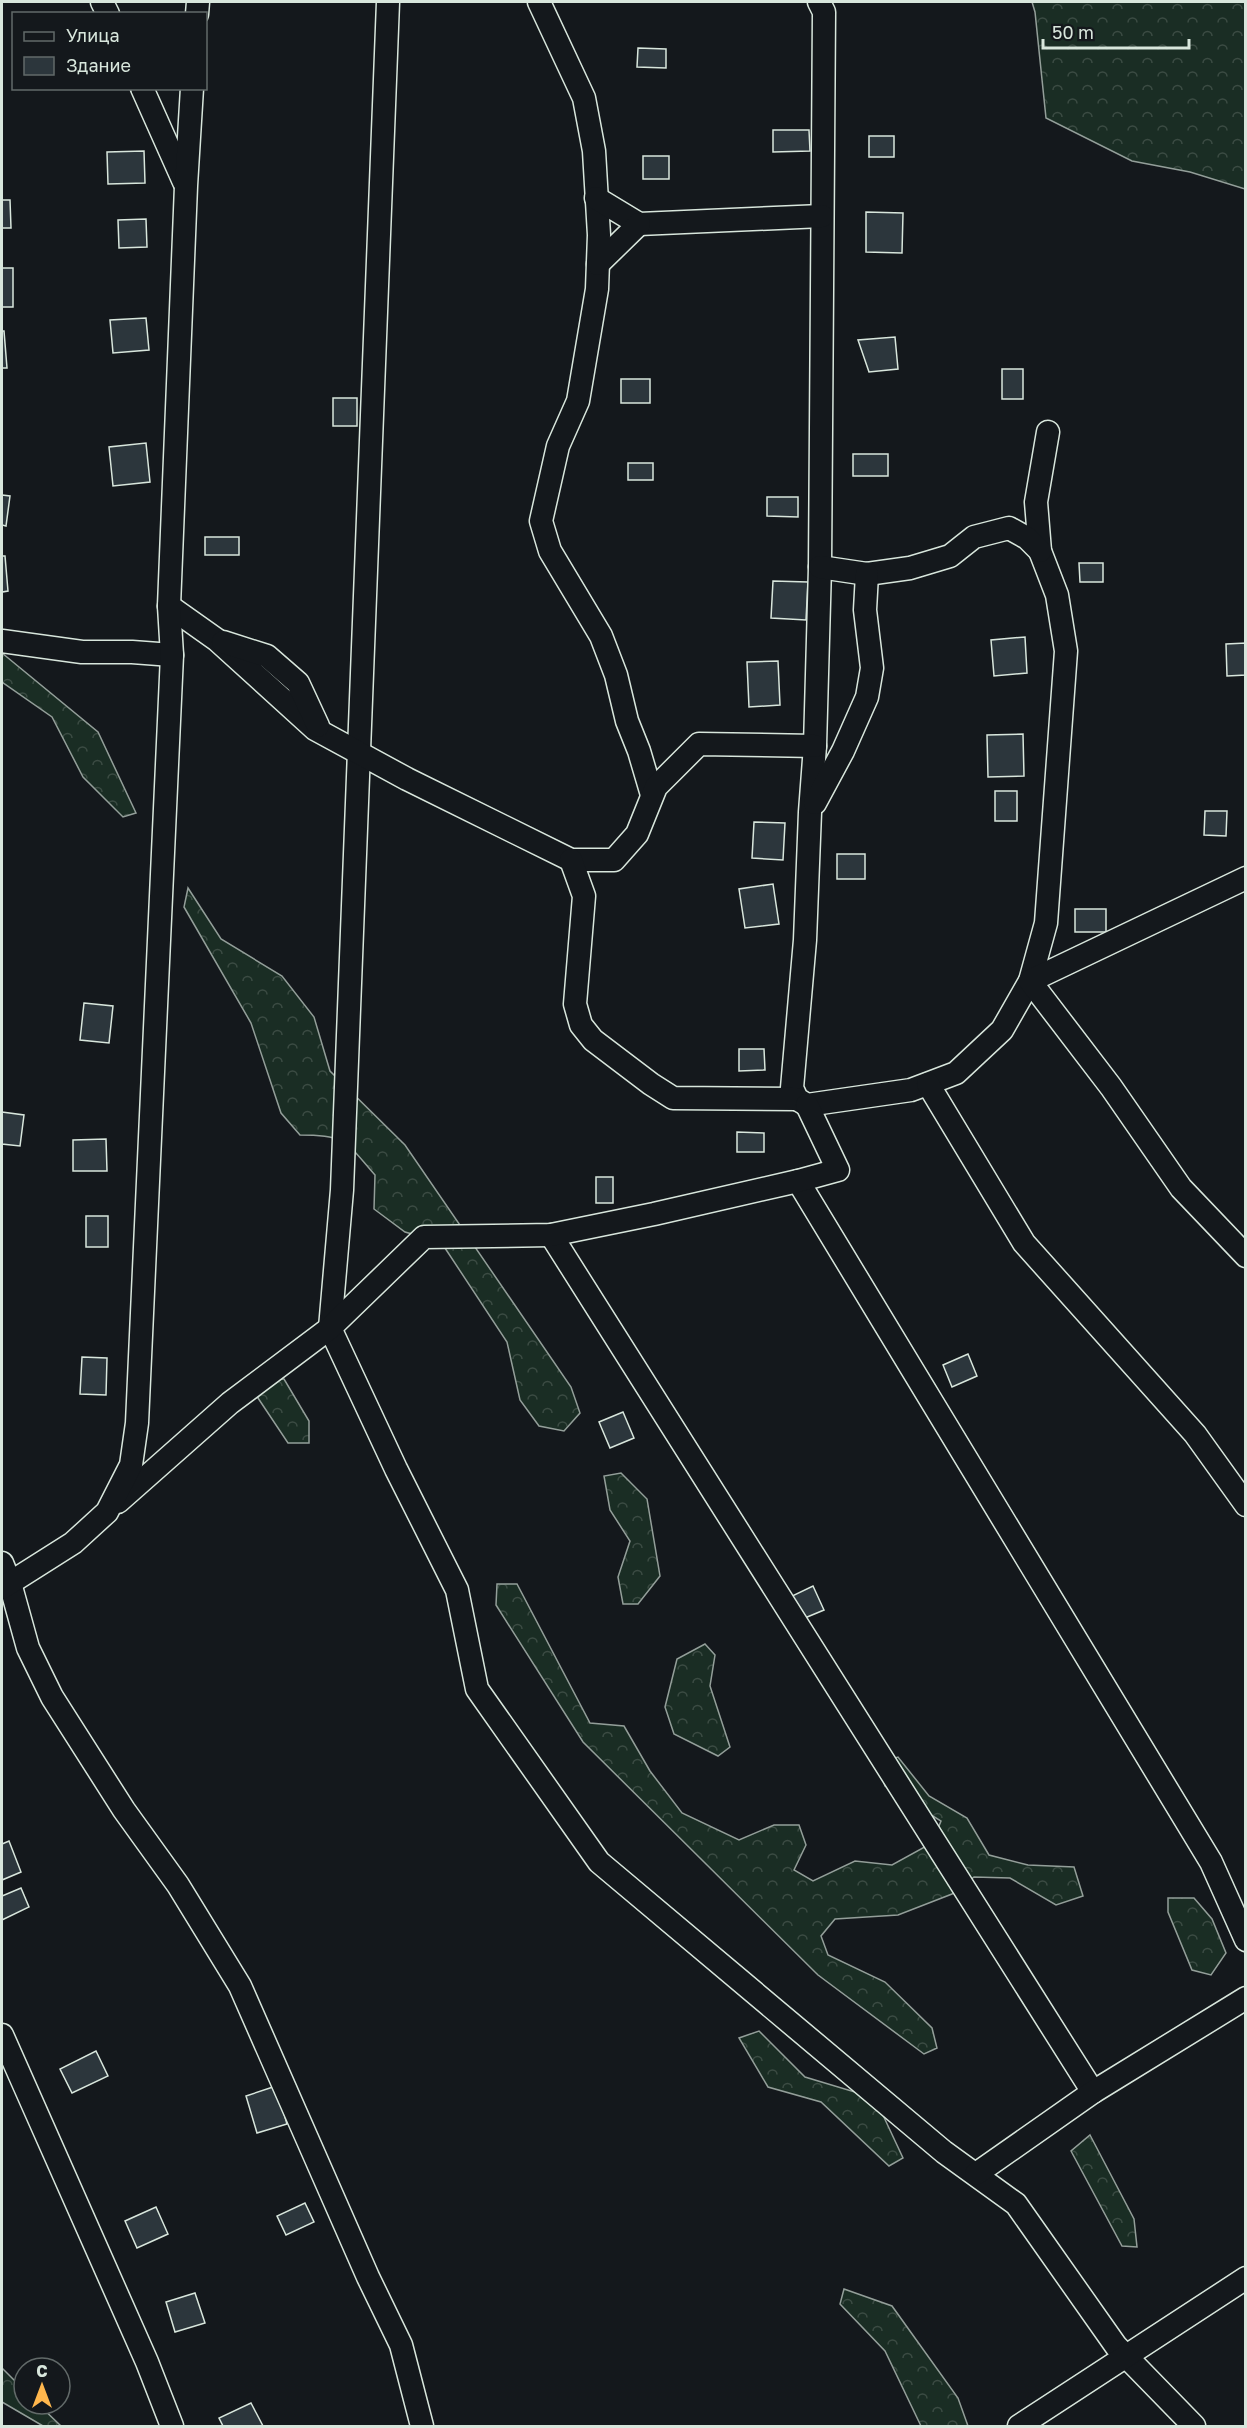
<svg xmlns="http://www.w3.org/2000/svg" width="1247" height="2428" font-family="'Golos Text',sans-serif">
  <defs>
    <pattern id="forest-crowns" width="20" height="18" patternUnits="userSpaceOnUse" patternTransform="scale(1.5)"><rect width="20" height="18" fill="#1a2d24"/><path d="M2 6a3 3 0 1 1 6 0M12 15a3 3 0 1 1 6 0" fill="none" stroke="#3b4b43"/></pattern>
  </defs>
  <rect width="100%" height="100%" fill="#14181c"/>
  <!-- forest -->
  <g fill="url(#forest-crowns)" stroke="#939e99" stroke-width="1.5">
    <polygon points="1032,2 1245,2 1245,189 1190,172 1132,161 1046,118 1035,12"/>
    <polygon points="2,653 98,732 136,813 123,817 83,777 52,717 2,682"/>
    <path d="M188 888 221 939 282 976 314 1017 330 1071 405 1145 571 1387 580 1413 564 1431 539 1426 520 1400 507 1342 441 1242 405 1232 374 1209 375 1175C345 1141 347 1135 300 1135L281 1113 251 1023 184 907Z"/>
    <polygon points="263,1379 284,1379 309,1421 309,1443 288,1443 258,1398"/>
    <polygon points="621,1473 647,1499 660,1576 638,1604 623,1604 618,1577 630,1541 610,1510 604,1476"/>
    <polygon points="497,1584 517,1584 590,1723 624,1726 650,1771 682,1813 739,1840 774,1825 799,1825 806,1845 794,1870 813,1881 855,1861 892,1865 932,1843 941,1821 885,1786 878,1763 898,1757 929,1796 967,1818 989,1855 1028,1865 1074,1867 1083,1896 1056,1905 1010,1878 974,1877 952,1894 898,1915 835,1919 821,1936 828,1955 885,1982 932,2028 937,2048 924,2054 818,1975 583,1742 496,1605"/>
    <polygon points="705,1644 715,1655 710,1686 730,1747 718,1756 674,1734 665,1707 677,1659"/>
    <polygon points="1168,1898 1194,1898 1212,1919 1226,1953 1211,1975 1192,1970 1168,1912"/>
    <polygon points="759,2031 805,2077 875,2098 903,2158 889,2166 821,2102 768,2087 739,2038"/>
    <polygon points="1090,2135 1134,2219 1137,2247 1122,2246 1071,2151"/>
    <polygon points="844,2289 892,2306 958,2398 968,2426 921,2426 885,2351 840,2304"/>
    <polygon points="2,2368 24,2390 24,2404 38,2404 61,2426 43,2426 2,2402"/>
  </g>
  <!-- building -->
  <g fill="#2c363c" stroke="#d8e6dc" stroke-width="1.5">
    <polygon points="638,48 666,49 666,68 637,67"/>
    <polygon points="773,130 809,130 810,151 773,152"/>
    <rect x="869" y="136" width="25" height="21"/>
    <polygon points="144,151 145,183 108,184 107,152"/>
    <rect x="643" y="156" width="26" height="23"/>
    <polygon points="2,200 10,200 11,228 2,228"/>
    <polygon points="866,212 903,213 902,253 866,252"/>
    <polygon points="146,219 147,247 119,248 118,220"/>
    <rect x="2" y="268" width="11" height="39"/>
    <polygon points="146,318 149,350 113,353 110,320"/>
    <polygon points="2,331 4,331 7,368 2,368"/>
    <polygon points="895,337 898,369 869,372 858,340"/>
    <rect x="1002" y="369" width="21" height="30"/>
    <rect x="621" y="379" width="29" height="24"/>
    <rect x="333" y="398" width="24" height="28"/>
    <polygon points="146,443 150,482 113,486 109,447"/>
    <rect x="853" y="454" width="35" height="22"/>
    <rect x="628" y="463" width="25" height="17"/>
    <polygon points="2,495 10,496 6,526 2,525"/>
    <polygon points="767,497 798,497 798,517 767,516"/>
    <rect x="205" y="537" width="34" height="18"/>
    <polygon points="2,556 5,556 8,591 2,592"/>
    <polygon points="1079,563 1103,563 1103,582 1080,582"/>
    <polygon points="773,581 808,582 806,620 771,618"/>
    <polygon points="1025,637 1027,673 994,676 991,640"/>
    <polygon points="1246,643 1246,675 1227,676 1226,644"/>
    <polygon points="778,661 780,705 749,707 747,662"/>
    <polygon points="1023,734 1024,776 988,777 987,735"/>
    <rect x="995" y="791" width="22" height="30"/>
    <polygon points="1205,811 1227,811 1226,836 1204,835"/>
    <polygon points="754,822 785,823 783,860 752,858"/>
    <rect x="837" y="854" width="28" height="25"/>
    <polygon points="773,884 779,924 745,928 739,889"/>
    <rect x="1075" y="909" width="31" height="23"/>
    <polygon points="84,1003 113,1006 109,1043 80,1040"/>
    <polygon points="739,1049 764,1049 765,1070 739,1071"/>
    <polygon points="2,1112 24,1115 20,1146 2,1144"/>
    <polygon points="737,1132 764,1133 764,1152 737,1152"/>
    <polygon points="106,1139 107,1171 73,1171 73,1140"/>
    <rect x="596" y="1177" width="17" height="26"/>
    <rect x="86" y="1216" width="22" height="31"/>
    <polygon points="968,1354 977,1376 952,1387 943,1365"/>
    <polygon points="82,1357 107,1358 106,1395 80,1394"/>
    <polygon points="623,1412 634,1438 610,1448 599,1422"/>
    <polygon points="813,1586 824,1610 800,1620 790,1597"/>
    <polygon points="9,1841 21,1872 2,1880 2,1844"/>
    <polygon points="21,1888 29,1907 2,1920 2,1896"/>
    <polygon points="96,2051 108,2076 72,2093 60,2069"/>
    <polygon points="276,2086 287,2124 257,2133 246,2096"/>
    <polygon points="305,2203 314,2222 286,2235 277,2216"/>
    <polygon points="156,2207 168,2234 137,2248 125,2221"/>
    <polygon points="195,2293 205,2323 175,2332 166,2302"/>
    <polygon points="251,2403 263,2426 223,2426 219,2418"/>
  </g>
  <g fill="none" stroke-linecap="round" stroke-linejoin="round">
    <defs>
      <g id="minor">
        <polyline points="102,2 108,14"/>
        <polyline points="388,2 342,1190 330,1328 396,1469 457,1590 477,1689 599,1862 944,2152 1016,2204 1116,2346 1194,2426"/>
        <polyline points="539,2 584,98 594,151 599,235 597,289 578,401 558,446 541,521 550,551 601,636 616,675 627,721 639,751 652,795"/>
        <polyline points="819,2 824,12 820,567 815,746 810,812 805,940 792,1088 797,1099 807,1105 911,1090 956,1073 1002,1030 1030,981 1046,923 1066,651 1057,595 1040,551 1036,502 1048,432"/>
        <polyline points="197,14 198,2"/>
        <polyline points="142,88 184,182"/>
        <polyline points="596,198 639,224 822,216"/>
        <polyline points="598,264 639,224"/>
        <polyline points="820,567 867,574 910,568 950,556 974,537 1009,528 1027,538 1040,551"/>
        <polyline points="169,606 217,640 315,729 407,779 571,860 614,860 637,834 656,787 699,744 815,746"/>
        <polyline points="2,641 82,652 132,652 172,655"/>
        <polyline points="223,642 267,656 298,683 318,726"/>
        <polyline points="815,803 843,751 867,697 872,668 865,610 867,574"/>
        <polyline points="571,860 584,896 575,1004 581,1025 593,1040 651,1084 673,1098 797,1099"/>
        <polyline points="1246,878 1030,981 1111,1087 1181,1188 1246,1256"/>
        <polyline points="928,1084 1024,1243 1195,1434 1246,1505"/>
        <polyline points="798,1181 1211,1862 1246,1940"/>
        <polyline points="551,1235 1093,2092"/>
        <polyline points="118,1502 230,1403 330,1328 424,1237 551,1235 654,1214 798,1181 838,1170 807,1105"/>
        <polyline points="2,1563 10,1583 28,1648 52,1697 124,1810 178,1885 240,1986 368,2277 401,2345 422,2426"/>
        <polyline points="2,1588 73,1543 107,1512 131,1465 137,1423 172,655 169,606 186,186 192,88"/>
        <polyline points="2,2035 147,2362 172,2426"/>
        <polyline points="976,2174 1093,2092 1246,1998"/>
        <polyline points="1019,2426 1246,2278"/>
      </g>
    </defs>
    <!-- minor casing -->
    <use href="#minor" stroke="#d8e6dc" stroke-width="25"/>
    <!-- minor -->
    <use href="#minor" stroke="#14181c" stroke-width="22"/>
  </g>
  <!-- border -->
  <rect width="1247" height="2428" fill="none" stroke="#d8e6dc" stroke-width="6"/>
  <!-- legend -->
  <rect x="12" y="12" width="195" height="78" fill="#14181c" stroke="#626a69" stroke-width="1.5"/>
  <rect x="24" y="32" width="30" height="9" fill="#14181c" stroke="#626a69" stroke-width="1.5"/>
  <text x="66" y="42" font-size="18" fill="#d8e6dc">Улица</text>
  <rect x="24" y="57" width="30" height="18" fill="#2c363c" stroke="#626a69" stroke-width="1.5"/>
  <text x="66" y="72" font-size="18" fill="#d8e6dc">Здание</text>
  <!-- north arrow -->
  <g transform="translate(42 2386)"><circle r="28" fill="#14181c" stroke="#626a69" stroke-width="1.5"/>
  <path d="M0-4.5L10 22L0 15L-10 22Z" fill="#ffb74d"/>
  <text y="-9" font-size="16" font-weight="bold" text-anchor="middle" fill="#d8e6dc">С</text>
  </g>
  <!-- scale -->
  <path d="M1043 39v9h146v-9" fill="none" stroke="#d8e6dc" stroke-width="3"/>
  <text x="1052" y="39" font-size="18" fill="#d8e6dc" stroke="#14181c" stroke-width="4.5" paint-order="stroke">50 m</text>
</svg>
